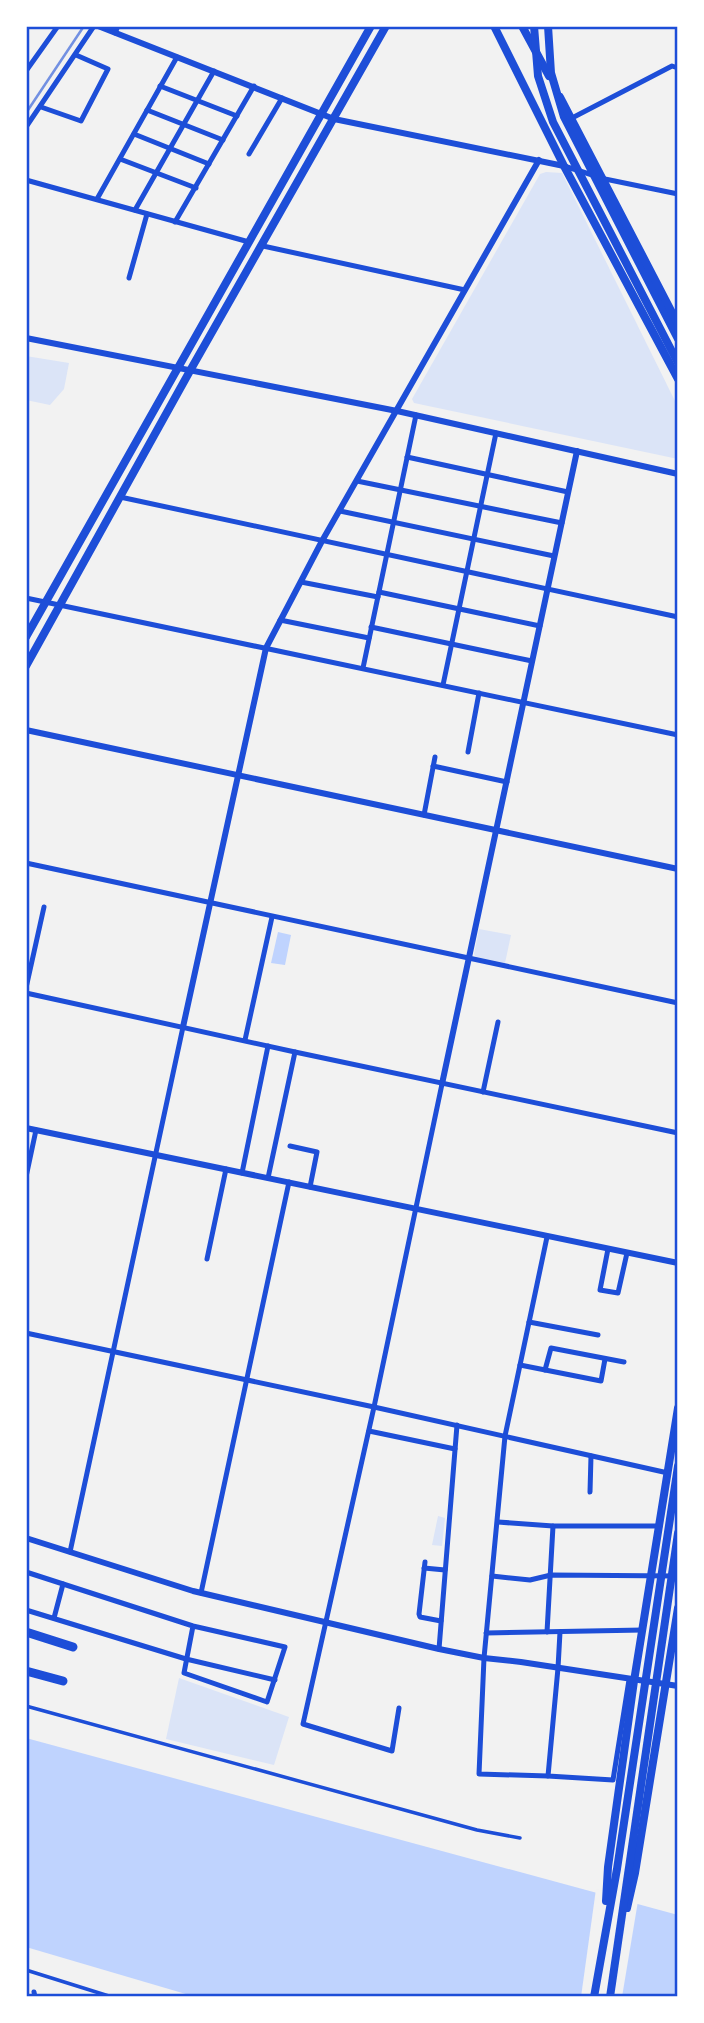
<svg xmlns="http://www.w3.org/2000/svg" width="704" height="2023" font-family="'DM Sans',sans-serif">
  <rect width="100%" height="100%" fill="#f2f2f2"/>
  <!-- green -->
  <g fill="#dbe4f7">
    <polygon points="546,172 562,173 678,407 678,459 414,403 412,399 540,174"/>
    <polygon points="26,356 69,363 64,389 50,405 26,400"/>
    <polygon points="479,929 511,935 505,963 476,957 474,954"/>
    <polygon points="438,1516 445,1518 442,1546 432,1545"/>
    <polygon points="179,1678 289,1717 274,1765 166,1739"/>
  </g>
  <!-- water -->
  <g fill="#bfd3fe">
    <polygon points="278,932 291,935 285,965 271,963"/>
    <polygon points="26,1738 678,1915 678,1997 196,1997 26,1947"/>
  </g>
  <!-- pier -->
  <polygon fill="#f2f2f2" points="596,1889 638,1901 622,1997 581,1997"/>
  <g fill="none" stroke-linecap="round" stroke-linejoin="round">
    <!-- pedestrian -->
    <g stroke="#1d4ed8" stroke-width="3.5">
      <polyline points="26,1706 477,1830 520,1838"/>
      <polyline points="26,1970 112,1997"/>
    </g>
    <!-- minor -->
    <g stroke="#1d4ed8" stroke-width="5">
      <polyline points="115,33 118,26"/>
      <polyline points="26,71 58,26"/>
      <polyline points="160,86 237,116"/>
      <polyline points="41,107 81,121 108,69 76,55"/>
      <polyline points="147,110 223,140"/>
      <polyline points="572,118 672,66 678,68"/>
      <polyline points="26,127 94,26"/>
      <polyline points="134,134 209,164"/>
      <polyline points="249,154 282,98"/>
      <polyline points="120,159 196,188"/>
      <polyline points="564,166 605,179 678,194"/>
      <polyline points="26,180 249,242"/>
      <polyline points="97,199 177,57"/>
      <polyline points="135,210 214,71"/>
      <polyline points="175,222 254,86"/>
      <polyline points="263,246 465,290"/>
      <polyline points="129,278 147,214"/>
      <polyline points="407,457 568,492"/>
      <polyline points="357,481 562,523"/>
      <polyline points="120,497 678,617"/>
      <polyline points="340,511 554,556"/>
      <polyline points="301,582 378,597"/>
      <polyline points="379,592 540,626"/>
      <polyline points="26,598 678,735"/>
      <polyline points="280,620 369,638"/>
      <polyline points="371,627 532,661"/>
      <polyline points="363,668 416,415"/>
      <polyline points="443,685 496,433"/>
      <polyline points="468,752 479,693"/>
      <polyline points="433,766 507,782"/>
      <polyline points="424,815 435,757"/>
      <polyline points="26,863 678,1003"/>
      <polyline points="26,988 44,907"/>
      <polyline points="26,993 295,1052 678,1133"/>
      <polyline points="245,1040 272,917"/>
      <polyline points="483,1092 498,1022"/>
      <polyline points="290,1146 317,1152 310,1187"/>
      <polyline points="242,1173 268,1046"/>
      <polyline points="26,1177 36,1130"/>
      <polyline points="268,1178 295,1052"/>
      <polyline points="547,1237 505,1436 484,1658 479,1774 548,1776"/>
      <polyline points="608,1249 600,1290 618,1293 627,1253"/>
      <polyline points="207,1259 226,1169"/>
      <polyline points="529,1322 598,1335"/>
      <polyline points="26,1333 374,1407 668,1473"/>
      <polyline points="520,1365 601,1381 605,1359"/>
      <polyline points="545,1370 551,1348 624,1362"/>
      <polyline points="369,1431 455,1449"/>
      <polyline points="590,1492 591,1456"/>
      <polyline points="498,1522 553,1526 660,1526"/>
      <polyline points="70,1552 183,1027"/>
      <polyline points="425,1562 419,1614 420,1617 441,1621"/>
      <polyline points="424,1568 445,1570"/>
      <polyline points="26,1572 193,1626 285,1647 267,1702 184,1673 193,1626"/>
      <polyline points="492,1576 530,1580 551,1575 678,1576"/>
      <polyline points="201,1593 289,1182"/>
      <polyline points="26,1610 186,1659 275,1680"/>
      <polyline points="54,1618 63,1584"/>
      <polyline points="547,1632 553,1526"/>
      <polyline points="560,1632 558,1668 548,1776 613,1780 629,1680"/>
      <polyline points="486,1633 643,1630"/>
      <polyline points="439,1649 457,1425"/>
      <polyline points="399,1708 392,1751 303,1724 374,1407 442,1084"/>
      <polyline points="34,1992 35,1997"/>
    </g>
    <!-- tertiary -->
    <g stroke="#1d4ed8" stroke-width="6">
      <polyline points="98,26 334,119 564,166"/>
      <polyline points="26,338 397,411 678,474"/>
      <polyline points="26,730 678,869"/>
      <polyline points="183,1027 266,648 322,541 539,160"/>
      <polyline points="442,1084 577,451"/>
      <polyline points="26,1128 678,1263"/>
      <polyline points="26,1538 193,1591 439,1649 484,1658 521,1662 678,1686"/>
    </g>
    <!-- primary -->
    <g stroke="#1d4ed8" stroke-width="8">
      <polyline points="494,26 564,166 678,379"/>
      <polyline points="522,26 549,76"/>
      <polyline points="534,26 538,76 553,122 678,363"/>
      <polyline points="548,26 551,73 564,117 678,339"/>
      <polyline points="560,97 678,324"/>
      <polyline points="606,1901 608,1867 634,1681 678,1408"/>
      <polyline points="627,1908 635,1873 678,1608"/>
      <polyline points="594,1997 617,1869 678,1466"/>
      <polyline points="610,1997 678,1533"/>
    </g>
    <!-- trunk -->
    <g stroke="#1d4ed8" stroke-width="8">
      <polyline points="26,637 371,26"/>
      <polyline points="26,666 191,369 386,26"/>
    </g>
    <!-- motorway -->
    <g stroke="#1d4ed8" stroke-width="9">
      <polyline points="26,1632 73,1647"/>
      <polyline points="26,1671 63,1681"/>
    </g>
    <!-- rail -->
    <polyline stroke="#7290e2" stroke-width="2.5" points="26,113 84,26"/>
  </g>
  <!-- border -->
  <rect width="704" height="2023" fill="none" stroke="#ffffff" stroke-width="56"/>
  <rect x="28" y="28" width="648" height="1967" fill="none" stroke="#1d4ed8" stroke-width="2.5"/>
</svg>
